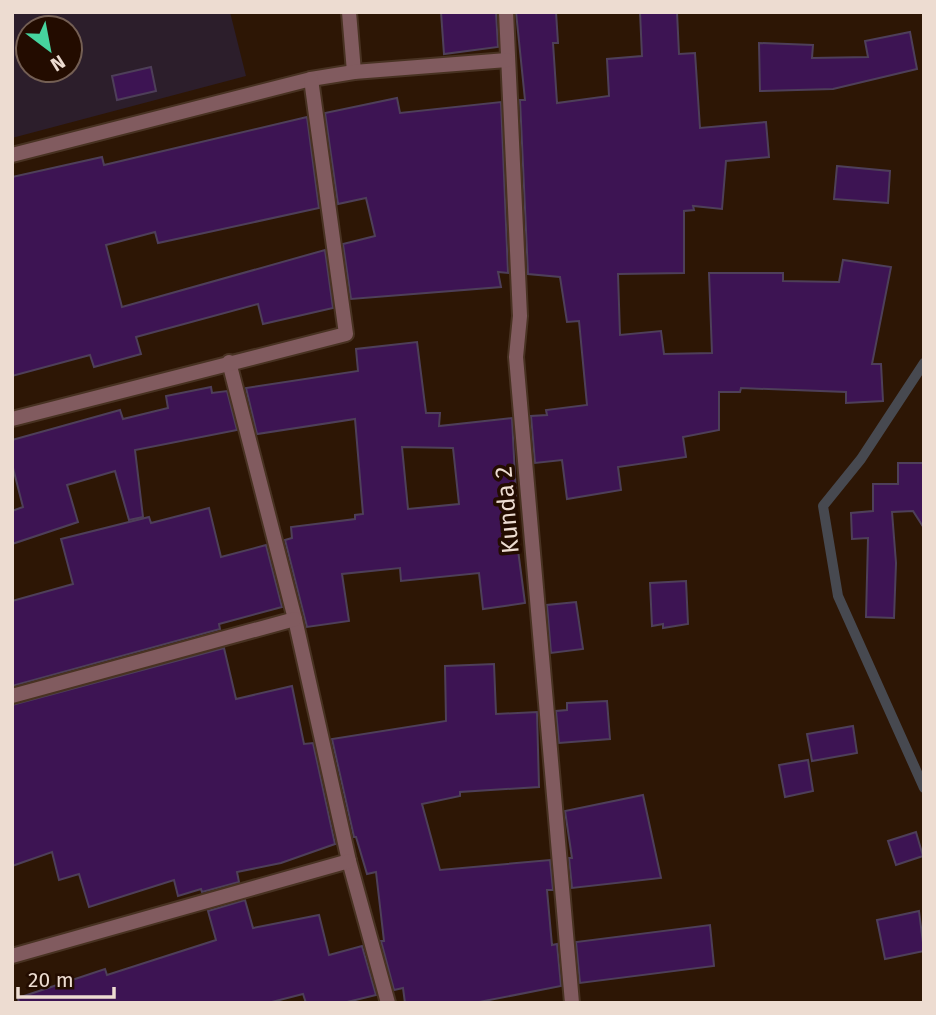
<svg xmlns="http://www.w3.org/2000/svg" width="936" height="1015" font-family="'Fira Sans',sans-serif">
  <rect width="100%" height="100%" fill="#2d1605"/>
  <!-- education -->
  <path fill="#2c1e2b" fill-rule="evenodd" d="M12 12H230L246 76 12 138ZM28 28H70V70H28Z"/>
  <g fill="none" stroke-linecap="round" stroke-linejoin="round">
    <!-- stream -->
    <polyline stroke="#474950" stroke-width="10" points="924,363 861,459 823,506 838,596 924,788"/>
  </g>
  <!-- building -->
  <g fill="#3d1453" stroke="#4e3f59" stroke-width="2" fill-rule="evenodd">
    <polygon points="441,12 496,12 498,47 444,54"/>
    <polygon points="516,12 556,12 558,43 553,43 557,103 609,96 607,59 642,56 640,12 677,12 679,54 695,53 700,128 766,122 769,157 726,161 722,209 693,206 694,210 684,211 684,273 618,274 620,335 661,331 664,354 712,353 709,273 783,273 783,281 839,282 843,260 891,267 872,364 881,364 883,401 846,403 846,392 741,388 740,392 719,392 719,430 683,437 686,457 618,467 621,490 567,499 562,460 535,463 531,416 547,415 546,410 587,405 579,321 567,322 560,277 528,274 520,100 525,100"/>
    <polygon points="910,32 917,69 833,89 760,91 759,43 813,45 812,58 868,57 865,41"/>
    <polygon points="151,67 156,91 117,100 112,76"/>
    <polygon points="397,98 400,113 501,102 508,273 498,272 501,287 351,299 343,244 375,236 366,198 338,204 325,113"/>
    <polygon points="307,117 319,208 158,243 155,232 106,245 122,307 325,250 333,308 263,324 258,304 136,337 141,354 94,367 90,355 12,376 12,177 102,157 104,165"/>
    <polygon points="837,166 890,171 888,203 834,199"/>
    <path d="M417 342 426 413H440L439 426 512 418 516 496 511 497 525 603 483 609 479 573 401 581 400 568 342 574 349 621 307 627 285 540 292 538 291 527 355 519V515L363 514 355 419 257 434 246 388 358 371 356 349ZM402 447 453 448 459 504 408 509Z"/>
    <polygon points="211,387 212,393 227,391 237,430 135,450 143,517 129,520 115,471 67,485 78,522 12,544 12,511 23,507 12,464 12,440 120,410 123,419 168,408 166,396"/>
    <polygon points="898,463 924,463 924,528 913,511 892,512 896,563 894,618 866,617 868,538 852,539 851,513 873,511 873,484 898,484"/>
    <polygon points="209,508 221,557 266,545 282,607 219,624 220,629 12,686 12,601 73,584 61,539 149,517 151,523"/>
    <polygon points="686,581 688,624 663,628 663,624 652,626 650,583"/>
    <polygon points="576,602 583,649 551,653 547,605"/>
    <polygon points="224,648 236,699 292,686 304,744 313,743 335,844 281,863 237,872 239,882 202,892 201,889 178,896 174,880 89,907 79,874 59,880 52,852 12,866 12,705"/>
    <polygon points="494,664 496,714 537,712 539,787 460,792 460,796 422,804 440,870 550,860 553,890 547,890 552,945 557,944 561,986 474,1003 405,1003 403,988 394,990 381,941 384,941 376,872 367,874 356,837 354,837 332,739 446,721 445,666"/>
    <polygon points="607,701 610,739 559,743 556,711 567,710 567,703"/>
    <polygon points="853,726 857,753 812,761 807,734"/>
    <polygon points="808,760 813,791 785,797 779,765"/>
    <polygon points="643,795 661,878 572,888 569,858 572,858 565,811"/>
    <polygon points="916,832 923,856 896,865 888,841"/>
    <polygon points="245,900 253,928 319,915 329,955 362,946 376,995 343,1003 306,1003 303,994 268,1003 19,1003 18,998 105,969 107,975 216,940 208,911"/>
    <polygon points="919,911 924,951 885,959 877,920"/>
    <polygon points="710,925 714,966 580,983 576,942"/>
  </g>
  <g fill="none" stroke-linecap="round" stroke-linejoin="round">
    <defs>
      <g id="street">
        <polyline points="349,12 354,72"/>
        <polyline points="506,12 520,316 516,357 572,1003"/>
        <polyline points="12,155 311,79 354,72 507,60"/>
        <polyline points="229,362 295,619 349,861 388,1003"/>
        <polyline points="12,419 346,334 311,79"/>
        <polyline points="12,696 295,619"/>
        <polyline points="12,956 349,861"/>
      </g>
    </defs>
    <!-- street casing -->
    <use href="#street" stroke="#483222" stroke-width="18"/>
    <!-- street -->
    <use href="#street" stroke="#815b5f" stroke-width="14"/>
  </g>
  <g text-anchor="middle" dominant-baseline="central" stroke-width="7" stroke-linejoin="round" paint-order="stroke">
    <!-- street labels -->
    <g font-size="24" fill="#eddcd1" stroke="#230c00">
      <text transform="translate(507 510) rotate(-95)">Kunda 2</text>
    </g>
  </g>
  <!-- border -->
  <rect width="936" height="1015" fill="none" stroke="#eddcd1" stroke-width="28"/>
  <!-- north arrow -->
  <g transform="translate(49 49) rotate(148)"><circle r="33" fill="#230c00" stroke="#745f54" stroke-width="2"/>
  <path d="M0-5L12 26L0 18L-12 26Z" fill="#46d49e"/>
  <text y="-10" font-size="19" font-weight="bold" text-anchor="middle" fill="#eddcd1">N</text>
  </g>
  <!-- scale -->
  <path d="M18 987v10h96v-10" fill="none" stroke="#eddcd1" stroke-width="3.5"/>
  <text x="28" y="987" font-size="21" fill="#eddcd1" stroke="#230c00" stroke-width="5" paint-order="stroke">20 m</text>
</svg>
